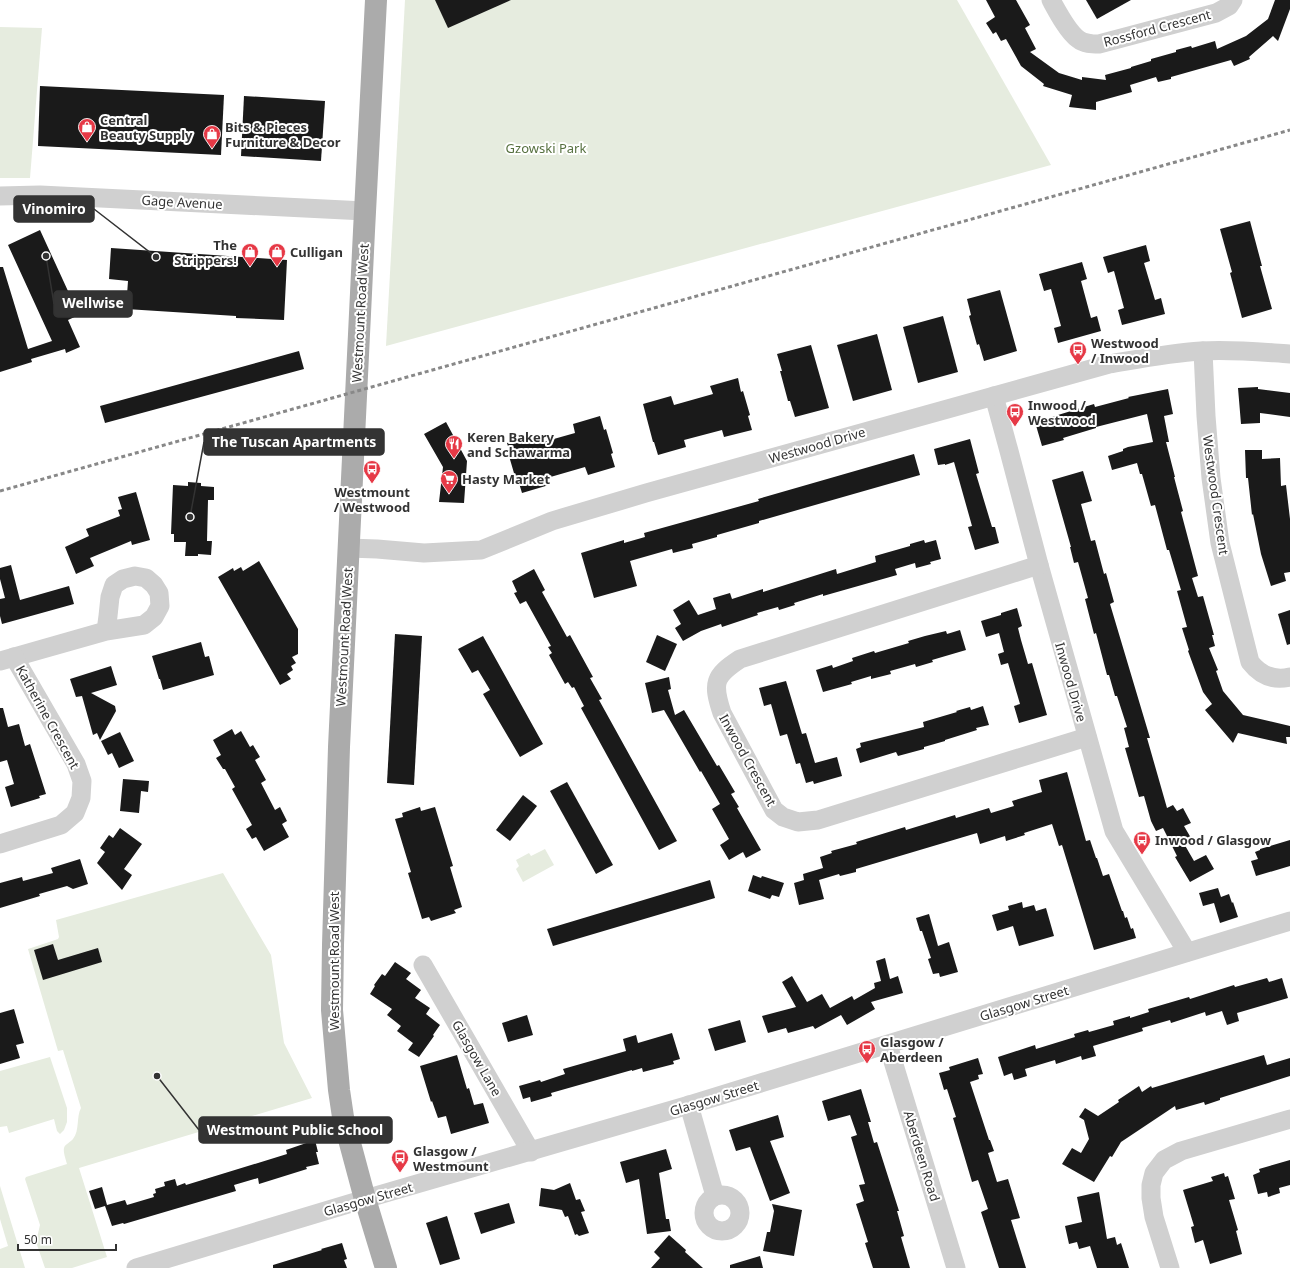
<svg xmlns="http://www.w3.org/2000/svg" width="1290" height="1268" font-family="'Noto Sans',sans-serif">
  <rect width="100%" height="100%" fill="#fff"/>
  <!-- green -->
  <g fill="#e6ecdf">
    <polygon points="405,0 957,0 1051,165 386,346"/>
    <polygon points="0,27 42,28 30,178 0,178"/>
    <polygon points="545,849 554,865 523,882 516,869 519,866 516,860 529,853 531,856"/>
    <path d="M223 873 271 955 284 1043 312 1098 79 1168 107 1257 72 1268H45L36 1242 40 1225 25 1179 26 1177 67 1164C66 1160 63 1152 64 1148 65 1144 71 1142 73 1139 80 1130 76 1117 81 1108L63 1050 58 1051 28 949 58 939 59 937 56 920Z"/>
    <polygon points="50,1057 67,1108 67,1122 64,1130 60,1134 57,1131 54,1119 9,1133 7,1126 0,1127 0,1071"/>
    <polygon points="0,1186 25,1268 0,1268 0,1249 8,1246 0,1219"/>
  </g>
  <!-- building -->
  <g fill="#1a1a1a">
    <polygon points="435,0 511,0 448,28"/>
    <polygon points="986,0 1016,0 1030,25 1025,28 1036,49 1030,52 1059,73 1082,80 1082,77 1106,80 1105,75 1131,68 1131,67 1151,61 1151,59 1176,52 1176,50 1191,46 1192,48 1215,41 1217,49 1246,36 1268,19 1275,0 1290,0 1290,9 1278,41 1273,36 1249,57 1250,59 1234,66 1231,60 1171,77 1171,79 1158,82 1156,77 1130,85 1132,92 1096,102 1096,110 1069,107 1072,95 1043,86 1044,84 1021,66 1006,39 1001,41 996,32 993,34 986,23 995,17"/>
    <polygon points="1086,0 1131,0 1097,19"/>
    <polygon points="40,86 224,95 221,155 38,146"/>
    <polygon points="244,96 325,101 321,161 241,156"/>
    <polygon points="1250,221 1262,266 1260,266 1272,309 1242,318 1230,273 1232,272 1220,229"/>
    <polygon points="40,230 79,315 68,320 80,347 66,353 65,349 31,359 32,362 0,372 0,267 3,267 28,349 52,341 8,245"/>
    <polygon points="1146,245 1150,261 1144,263 1155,300 1161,298 1165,314 1122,325 1118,310 1124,308 1114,271 1108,273 1103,257"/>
    <polygon points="111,248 287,260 284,320 236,318 236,316 126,309 128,281 109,279"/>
    <polygon points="1082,262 1087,279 1081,281 1091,318 1097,316 1101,331 1058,343 1054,328 1061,326 1051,289 1044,291 1039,274"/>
    <polygon points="1000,290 1017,351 984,361 979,344 977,345 969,316 971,315 967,299"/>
    <polygon points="943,316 958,372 918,383 903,327"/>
    <polygon points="877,334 892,390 853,401 837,345"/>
    <polygon points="811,345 829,408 795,417 790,401 788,401 780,371 782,371 777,354"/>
    <polygon points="299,351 304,369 105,423 100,406"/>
    <polygon points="738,378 741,392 743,391 750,415 748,416 752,430 724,437 722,430 684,440 686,447 658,455 654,442 653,442 643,404 671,396 674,405 713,394 710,386"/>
    <polygon points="1258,387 1258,389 1290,393 1290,417 1260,413 1260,423 1241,424 1238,388"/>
    <polygon points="1168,389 1173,414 1164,416 1169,442 1166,442 1175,477 1174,477 1183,511 1181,512 1198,576 1192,578 1198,597 1203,596 1214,635 1212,635 1215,646 1209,648 1218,670 1216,671 1223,691 1243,715 1290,726 1290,737 1286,737 1287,744 1238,733 1233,743 1205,710 1212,704 1203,692 1188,651 1189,650 1182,628 1187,627 1177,591 1181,590 1169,550 1167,550 1155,505 1151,506 1142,474 1140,474 1137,463 1112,470 1108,456 1123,451 1123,449 1128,447 1153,442 1147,414 1096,427 1096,428 1063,438 1064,440 1042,446 1035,422 1094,404 1095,407 1129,398 1128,397"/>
    <polygon points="600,416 604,430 606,429 613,453 611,454 615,467 588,475 585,467 547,478 549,485 522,493 518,480 516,480 509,456 511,456 507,443 534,435 536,444 575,433 573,424"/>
    <polygon points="446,422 467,461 464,503 439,502 443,467 424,434"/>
    <polygon points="970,439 979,473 976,474 992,527 995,527 999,543 975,550 968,527 972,526 954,462 945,465 945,464 938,465 934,449"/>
    <polygon points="1245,450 1262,450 1262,459 1280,458 1281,486 1286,485 1290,519 1290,572 1284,573 1286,581 1271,586 1261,554 1253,514 1252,515 1248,478 1246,478"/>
    <polygon points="914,454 920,475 759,521 759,523 717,535 717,537 692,544 693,548 673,553 672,549 630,561 637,586 594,598 581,553 624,540 624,543 645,537 644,533 759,501 758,499"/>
    <polygon points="1083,471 1092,501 1081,504 1091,541 1095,540 1104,574 1106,573 1114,602 1110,604 1150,738 1147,738 1167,808 1173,805 1177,811 1183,808 1191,823 1184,826 1191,838 1183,842 1194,861 1206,855 1214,869 1190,882 1175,857 1177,856 1163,828 1156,831 1151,821 1144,796 1139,797 1125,748 1129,747 1124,728 1127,727 1117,696 1115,696 1109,675 1107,675 1096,633 1094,634 1085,599 1088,598 1078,562 1074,563 1070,547 1071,547 1052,480"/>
    <polygon points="188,482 201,483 201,486 214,487 214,500 208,500 207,541 212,541 211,555 198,554 198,556 185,556 186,542 174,542 174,534 171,534 173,485 188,486"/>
    <polygon points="136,492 150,540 132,545 131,541 90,558 94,566 76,574 65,547 89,536 86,529 120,516 118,510 122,509 118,497"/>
    <polygon points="924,540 925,543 936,540 941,559 930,562 931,564 916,568 915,563 895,569 897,575 823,596 823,594 794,603 795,605 779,610 778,607 757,613 758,615 722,627 721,624 701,631 683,641 675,628 681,624 673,610 689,600 698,615 716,609 713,598 730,593 732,599 763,589 763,592 836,569 837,574 876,562 875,556 910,546 910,544"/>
    <polygon points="259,561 298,629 298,654 292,657 296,663 291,666 293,670 287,674 291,679 280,685 218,577 233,568 234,571 241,567 243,571"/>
    <polygon points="11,565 20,600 69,586 74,604 2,624 0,616 0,599 5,598 0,579 0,568"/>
    <polygon points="534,569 545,590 542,592 567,637 570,635 593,677 590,678 602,699 599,700 677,841 659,850 581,708 584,706 574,687 572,688 568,682 565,684 549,655 552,653 548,647 551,646 526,601 520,604 514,593 517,592 512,581"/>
    <polygon points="1017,608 1022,626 1018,628 1021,640 1028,664 1032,663 1047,715 1019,723 1014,706 1020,704 1008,663 1001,665 998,654 1004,652 999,633 986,637 981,621 1001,615 1001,613"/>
    <polygon points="1290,610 1290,644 1287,645 1278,614"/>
    <polygon points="960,630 966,650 932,660 933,662 916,667 915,664 890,671 891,674 871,679 871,676 851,682 852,684 823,692 816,670 832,665 833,668 853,661 852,658 874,651 875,653 909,643 908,641 925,636 946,631 947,634"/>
    <polygon points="395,634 422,636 414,785 387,783"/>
    <polygon points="657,635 677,644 665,671 646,662"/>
    <polygon points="483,636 543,744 520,757 483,694 490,690 478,670 472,673 458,649"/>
    <polygon points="201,642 205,657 209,656 214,675 163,690 160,679 159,679 152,656"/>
    <polygon points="111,666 117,685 91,693 115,706 116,711 100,740 97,733 93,735 82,696 76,697 70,679"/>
    <polygon points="669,677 671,689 668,690 675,715 684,710 717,766 719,765 735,792 731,794 739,807 737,808 761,850 746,858 743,852 729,860 720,845 729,839 712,809 720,804 701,771 700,772 664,710 652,713 645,683"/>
    <polygon points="786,681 802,734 806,733 815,763 837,757 842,776 814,784 813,781 806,783 800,763 796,764 787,734 780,736 771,704 764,706 759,688"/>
    <polygon points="983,706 989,725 976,728 977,730 945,740 945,741 924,747 924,749 898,756 896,752 860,763 856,749 861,747 860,743 924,727 923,722 957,712 956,711 970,707 971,710"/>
    <polygon points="0,708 3,708 8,727 19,724 25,746 30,744 46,794 39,796 40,798 11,807 5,787 14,784 7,760 0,762"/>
    <polygon points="232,729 235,735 241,731 250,747 253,745 260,757 255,760 266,780 261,783 275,810 280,807 287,821 282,824 289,837 264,851 256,837 252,839 246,829 252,825 232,789 235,787 225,769 223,769 216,758 221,755 213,740"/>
    <polygon points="120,732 134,761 119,768 112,753 108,755 101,741"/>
    <polygon points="1067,772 1086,841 1090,840 1096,858 1097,858 1103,876 1109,874 1122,911 1123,911 1125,918 1127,917 1131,929 1133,928 1136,938 1094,950 1062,845 1059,846 1052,824 1024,833 1025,835 1006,841 1005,836 980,844 977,833 856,869 856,872 840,876 839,874 819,880 824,899 799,905 794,883 804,880 803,874 823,868 820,857 832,853 831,851 857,844 856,842 905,827 906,830 955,815 956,818 989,808 991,813 1014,806 1012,801 1042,792 1039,780"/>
    <polygon points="123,779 149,781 148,792 141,791 139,813 120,811"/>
    <polygon points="567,782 613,865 596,874 550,791"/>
    <polygon points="523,795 537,806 510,841 496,830"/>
    <polygon points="420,807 421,811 435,807 453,866 450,867 462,907 454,910 456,913 431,921 429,917 422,919 408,873 411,872 395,819 403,817 402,813"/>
    <polygon points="120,828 142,844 124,869 132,875 122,890 97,863 105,852 100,848 109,835 113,838"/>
    <polygon points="1290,840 1290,866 1256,876 1251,861 1258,859 1255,852 1260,850 1260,849"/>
    <polygon points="80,859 88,884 73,889 67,886 39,894 40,896 0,908 0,883 22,877 23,881 53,873 51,868"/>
    <polygon points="753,875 761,878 762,876 784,883 779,897 772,895 770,899 748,891"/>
    <polygon points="710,880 715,898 553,946 547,929"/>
    <polygon points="1218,888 1221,897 1229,894 1232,903 1233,902 1238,917 1220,923 1214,903 1203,906 1199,893"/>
    <polygon points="1022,902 1023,908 1034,905 1036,911 1046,908 1054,936 1019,946 1013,926 997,931 992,915 1009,910 1008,906"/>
    <polygon points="929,914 938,946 949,942 958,972 940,977 939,973 933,974 928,959 931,958 922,931 920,931 916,918"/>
    <polygon points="53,944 58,960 98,948 102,962 43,980 34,950"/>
    <polygon points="885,958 890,979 898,976 903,993 871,1002 875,1009 847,1025 841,1015 815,1029 813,1026 788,1033 786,1028 768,1033 762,1016 796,1007 782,982 792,976 807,1002 822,994 830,1008 852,996 854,1000 875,988 874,983 881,981 876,961"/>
    <polygon points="395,962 411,973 406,979 421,990 415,998 430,1008 426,1014 440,1025 433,1035 434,1036 419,1057 408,1050 413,1043 397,1031 401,1026 387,1015 392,1009 370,994 375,986 374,985 382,974 385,976"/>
    <polygon points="1267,978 1269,982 1282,978 1288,998 1237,1013 1239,1021 1227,1025 1222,1011 1206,1016 1205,1012 1171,1023 1170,1020 1142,1028 1143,1031 1093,1046 1096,1056 1082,1060 1081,1056 1056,1064 1055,1060 1025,1069 1027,1076 1014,1080 1012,1073 1004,1076 998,1057 1035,1045 1036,1049 1075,1037 1074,1034 1088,1030 1089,1032 1114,1025 1113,1021 1130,1016 1130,1018 1149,1012 1148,1009 1189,997 1190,999 1234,985 1235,987"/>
    <polygon points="14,1009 24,1043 16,1045 20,1058 0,1064 0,1013"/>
    <polygon points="527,1015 533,1035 508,1042 502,1023"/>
    <polygon points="740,1020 746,1042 715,1051 708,1029"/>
    <polygon points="672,1033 680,1059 673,1061 674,1064 643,1072 642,1068 632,1071 632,1070 551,1093 552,1096 531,1102 530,1097 523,1099 519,1086 540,1080 541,1082 565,1074 563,1069 626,1051 623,1039 636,1035 638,1043"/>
    <polygon points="457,1055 467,1089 469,1088 474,1105 483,1103 489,1123 451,1134 446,1116 438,1118 432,1101 431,1102 420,1066"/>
    <polygon points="1264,1055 1267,1065 1290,1058 1290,1076 1220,1098 1220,1100 1205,1105 1204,1102 1176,1110 1175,1106 1121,1142 1112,1157 1110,1156 1094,1182 1062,1164 1072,1148 1081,1153 1089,1139 1084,1120 1079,1117 1085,1108 1098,1116 1119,1102 1118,1100 1139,1086 1142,1092 1151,1086 1152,1088"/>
    <polygon points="978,1058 983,1074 978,1075 979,1079 970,1082 989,1140 990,1140 994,1151 988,1153 997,1182 1008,1179 1020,1218 1011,1220 1026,1268 999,1268 981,1212 988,1209 978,1180 972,1182 953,1118 956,1117 947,1089 944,1090 939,1073 950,1070 949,1067"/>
    <polygon points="861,1089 871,1122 868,1122 874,1143 877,1142 899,1211 897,1211 904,1236 901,1237 910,1268 873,1268 865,1243 868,1242 856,1204 864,1201 859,1185 865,1184 851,1137 857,1135 850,1115 828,1121 822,1101"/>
    <polygon points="778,1115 784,1137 770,1141 790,1193 770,1201 750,1147 736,1151 729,1130"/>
    <polygon points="315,1140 318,1152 316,1152 319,1164 306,1167 307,1169 259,1184 258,1178 234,1185 236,1191 124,1224 123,1223 112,1226 105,1206 95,1209 89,1191 102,1187 107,1205 125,1200 127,1205 154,1197 153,1194 156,1193 155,1189 165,1186 164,1182 175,1179 177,1186 185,1183 186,1185 287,1154 286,1150"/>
    <polygon points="666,1149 672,1169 659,1173 666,1219 669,1219 671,1231 647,1234 639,1179 626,1183 620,1162"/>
    <polygon points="1290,1160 1290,1185 1279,1188 1280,1193 1268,1197 1267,1192 1258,1194 1253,1175 1260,1172 1259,1169"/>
    <polygon points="1224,1173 1225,1177 1228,1176 1235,1199 1229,1200 1238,1230 1236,1231 1242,1254 1210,1264 1203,1240 1195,1243 1191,1227 1194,1226 1183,1190 1213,1181 1211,1177"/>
    <polygon points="570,1183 576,1200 580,1199 585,1211 581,1212 589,1233 579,1236 577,1234 575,1235 568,1216 565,1217 562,1210 539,1206 541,1188 554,1190"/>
    <polygon points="1099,1192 1107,1239 1115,1237 1117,1245 1121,1243 1129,1268 1097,1268 1090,1246 1079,1249 1077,1242 1069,1244 1065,1226 1082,1222 1077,1197"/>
    <polygon points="509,1203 515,1223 481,1234 474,1213"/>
    <polygon points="772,1204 802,1210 794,1256 763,1251 767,1232 770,1232 774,1211"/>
    <polygon points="447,1216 460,1259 440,1265 426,1223"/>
    <polygon points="669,1235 686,1250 685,1252 703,1268 651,1268 660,1258 654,1252"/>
    <polygon points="342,1243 347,1259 344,1260 347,1268 273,1268 273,1265 322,1250 321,1249"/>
    <polygon points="760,1256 763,1268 730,1268 730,1265"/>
  </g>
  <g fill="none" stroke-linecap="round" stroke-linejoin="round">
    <!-- minor -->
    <g stroke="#d0d0d0" stroke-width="19">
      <path d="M1051 0C1057 11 1068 32 1078 39 1084 44 1092 44 1099 44L1216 13 1229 6 1233 0"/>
      <polyline points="0,196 40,195 365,211"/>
      <path d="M1203 351 1206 416 1211 478 1220 543 1250 662C1260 675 1273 681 1290 677"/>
      <polyline points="994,396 1009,451 1039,565 1114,831 1187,952"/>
      <path d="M348 548 377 549 424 553 481 550 552 521 646 493 1109 364C1139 359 1170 353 1201 351 1231 349 1260 352 1290 354"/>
      <path d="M1039 565 740 659C714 676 712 683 722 713L774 810 783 817 798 822 818 820 1087 737"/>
      <polyline points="0,661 106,631 144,625 154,617 160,606 159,593 154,585 146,578 135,576 123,579 114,585 110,597 108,616 106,631"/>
      <polyline points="0,844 61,825 75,813 81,798 82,781 76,764 14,657"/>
      <polyline points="423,965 531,1152"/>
      <polyline points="888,1045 956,1268"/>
      <polyline points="689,1105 715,1196"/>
      <circle cx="722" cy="1213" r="18"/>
      <polyline points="136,1268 365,1199 689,1105 1290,921"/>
      <polyline points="1170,1268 1154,1217 1151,1198 1151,1185 1154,1173 1164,1160 1181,1151 1290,1119"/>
    </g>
    <!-- major -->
    <polyline stroke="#ababab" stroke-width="22" points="376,0 364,231 339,747 333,945 332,1010 339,1090 343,1117 365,1199 386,1268"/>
    <!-- rail -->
    <polyline stroke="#888" stroke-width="3" stroke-dasharray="4 3" stroke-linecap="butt" points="0,491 1290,130"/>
  </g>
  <!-- icons -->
  <defs>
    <symbol id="shop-pin" viewBox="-11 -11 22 30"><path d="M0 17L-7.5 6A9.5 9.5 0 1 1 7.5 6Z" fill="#e63946" stroke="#fff"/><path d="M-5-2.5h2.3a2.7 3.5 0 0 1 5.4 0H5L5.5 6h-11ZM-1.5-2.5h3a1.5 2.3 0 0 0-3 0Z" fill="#fff"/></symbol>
    <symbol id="bus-pin" viewBox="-11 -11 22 30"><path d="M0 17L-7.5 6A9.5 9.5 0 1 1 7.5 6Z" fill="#e63946" stroke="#fff"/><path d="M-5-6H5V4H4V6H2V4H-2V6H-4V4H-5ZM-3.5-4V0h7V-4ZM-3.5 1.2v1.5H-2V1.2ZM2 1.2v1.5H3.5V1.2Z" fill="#fff"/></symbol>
    <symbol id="restaurant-pin" viewBox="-11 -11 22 30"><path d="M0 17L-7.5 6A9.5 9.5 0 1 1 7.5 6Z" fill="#e63946" stroke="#fff"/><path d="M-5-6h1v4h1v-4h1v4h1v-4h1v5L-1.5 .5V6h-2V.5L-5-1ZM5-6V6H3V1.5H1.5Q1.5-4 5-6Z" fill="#fff"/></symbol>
    <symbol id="supermarket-pin" viewBox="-11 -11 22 30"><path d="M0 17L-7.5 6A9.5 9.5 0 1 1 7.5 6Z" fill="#e63946" stroke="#fff"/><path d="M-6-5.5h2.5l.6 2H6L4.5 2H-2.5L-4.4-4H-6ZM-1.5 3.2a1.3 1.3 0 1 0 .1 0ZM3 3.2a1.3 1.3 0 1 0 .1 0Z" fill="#fff"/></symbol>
  </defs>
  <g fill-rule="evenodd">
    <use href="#shop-pin" x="77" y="117" width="20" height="27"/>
    <use href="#shop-pin" x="202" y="124" width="20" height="27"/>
    <use href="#shop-pin" x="240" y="242" width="20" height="27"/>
    <use href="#shop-pin" x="267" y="242" width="20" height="27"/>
    <use href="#bus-pin" x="1068" y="340" width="20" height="27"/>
    <use href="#bus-pin" x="1005" y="402" width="20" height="27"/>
    <use href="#restaurant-pin" x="444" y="434" width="20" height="27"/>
    <use href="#bus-pin" x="362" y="459" width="20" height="27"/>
    <use href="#supermarket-pin" x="439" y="469" width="20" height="27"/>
    <use href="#bus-pin" x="1132" y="830" width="20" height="27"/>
    <use href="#bus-pin" x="857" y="1039" width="20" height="27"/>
    <use href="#bus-pin" x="390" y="1148" width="20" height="27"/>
  </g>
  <g text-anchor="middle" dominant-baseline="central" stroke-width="4" stroke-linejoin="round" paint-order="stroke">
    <!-- street labels -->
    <g font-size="13" fill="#333" stroke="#fff">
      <text transform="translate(1157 28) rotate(-15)">Rossford Crescent</text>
      <text transform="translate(182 202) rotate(3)">Gage Avenue</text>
      <text transform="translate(360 313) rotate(-87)">Westmount Road West</text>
      <text transform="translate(817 445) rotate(-16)">Westwood Drive</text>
      <text transform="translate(1216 495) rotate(82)">Westwood Crescent</text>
      <text transform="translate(344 637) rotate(-87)">Westmount Road West</text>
      <text transform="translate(1071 682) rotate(74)">Inwood Drive</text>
      <text transform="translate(48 717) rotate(61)">Katherine Crescent</text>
      <text transform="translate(748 760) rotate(61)">Inwood Crescent</text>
      <text transform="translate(334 961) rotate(-90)">Westmount Road West</text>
      <text transform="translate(1024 1003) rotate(-17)">Glasgow Street</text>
      <text transform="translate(477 1058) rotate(60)">Glasgow Lane</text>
      <text transform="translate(714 1098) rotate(-17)">Glasgow Street</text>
      <text transform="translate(922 1156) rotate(73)">Aberdeen Road</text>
      <text transform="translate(368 1199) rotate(-16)">Glasgow Street</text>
    </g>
    <!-- poi labels -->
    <g font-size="13" font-weight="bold" fill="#333" stroke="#fff" text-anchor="start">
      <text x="100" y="120">Central<tspan x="100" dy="15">Beauty Supply</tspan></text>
      <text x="225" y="127">Bits &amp; Pieces<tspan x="225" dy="15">Furniture &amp; Decor</tspan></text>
      <text x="237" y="245" text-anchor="end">The<tspan x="237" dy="15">Strippers!</tspan></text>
      <text x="290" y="252">Culligan</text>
      <text x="1091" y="343">Westwood<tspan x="1091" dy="15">/ Inwood</tspan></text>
      <text x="1028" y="405">Inwood /<tspan x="1028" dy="15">Westwood</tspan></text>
      <text x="467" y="437">Keren Bakery<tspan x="467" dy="15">and Schawarma</tspan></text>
      <text x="462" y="479">Hasty Market</text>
      <text x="372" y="492" text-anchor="middle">Westmount<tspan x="372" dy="15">/ Westwood</tspan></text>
      <text x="1155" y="840">Inwood / Glasgow</text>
      <text x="880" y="1042">Glasgow /<tspan x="880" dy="15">Aberdeen</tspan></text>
      <text x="413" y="1151">Glasgow /<tspan x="413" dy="15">Westmount</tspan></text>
    </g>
    <!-- park labels -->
    <g font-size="13" fill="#56703f" stroke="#fff">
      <text x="546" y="148">Gzowski Park</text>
    </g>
  </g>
  <!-- callouts -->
  <path fill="none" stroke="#333" stroke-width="1.5" d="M156 257L94 209M46 256L54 304M190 517L204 442M157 1076L199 1130"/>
  <g fill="#333" stroke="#fff" stroke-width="1.5">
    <circle cx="156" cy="257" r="4"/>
    <circle cx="46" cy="256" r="4"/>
    <circle cx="190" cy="517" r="4"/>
    <circle cx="157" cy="1076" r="4"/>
  </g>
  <g fill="#333" stroke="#333" stroke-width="1.5">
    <rect x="14" y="196" width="80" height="26" rx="4"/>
    <rect x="54" y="291" width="78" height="26" rx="4"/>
    <rect x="204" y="429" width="180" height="26" rx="4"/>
    <rect x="199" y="1117" width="193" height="26" rx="4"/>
  </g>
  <g font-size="14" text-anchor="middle" font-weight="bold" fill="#fff">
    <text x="54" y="214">Vinomiro</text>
    <text x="93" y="308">Wellwise</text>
    <text x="294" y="447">The Tuscan Apartments</text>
    <text x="295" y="1135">Westmount Public School</text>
  </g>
  <!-- scale -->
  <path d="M18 1244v6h98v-6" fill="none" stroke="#333333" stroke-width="2"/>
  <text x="24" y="1244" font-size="12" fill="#333333" stroke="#ffffff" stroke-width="3" paint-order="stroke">50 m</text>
</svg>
